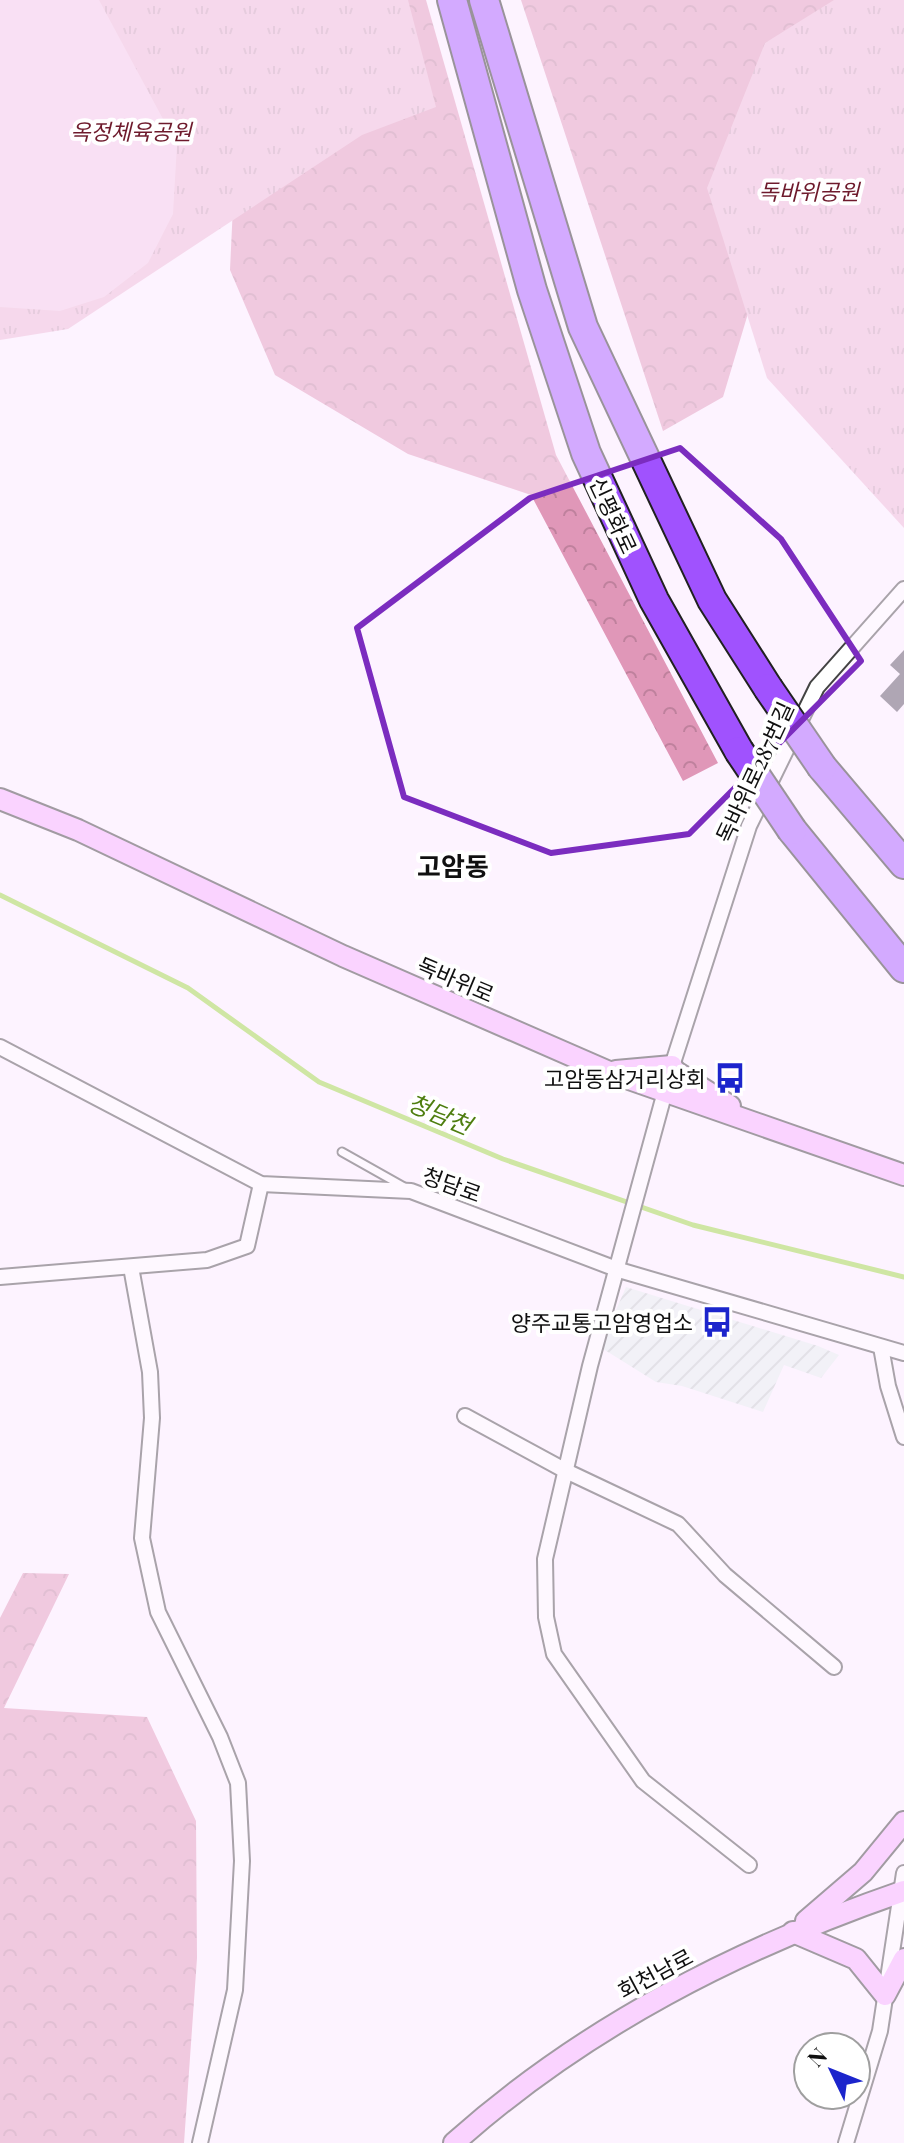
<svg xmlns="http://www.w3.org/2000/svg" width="904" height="2143" font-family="'Playfair Display','Noto Sans KR',serif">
  <defs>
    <pattern id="industrial-furrows" width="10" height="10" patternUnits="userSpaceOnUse" patternTransform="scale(2)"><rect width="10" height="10" fill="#e4efee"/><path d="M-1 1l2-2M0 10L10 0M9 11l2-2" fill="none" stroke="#c3cccb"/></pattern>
    <pattern id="forest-crowns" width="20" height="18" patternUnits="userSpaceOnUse" patternTransform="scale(2)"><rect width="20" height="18" fill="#e097b8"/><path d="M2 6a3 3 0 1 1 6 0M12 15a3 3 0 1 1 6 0" fill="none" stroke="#bf819d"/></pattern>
    <pattern id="park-tufts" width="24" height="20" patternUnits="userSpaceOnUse" patternTransform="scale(2)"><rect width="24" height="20" fill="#edb9d4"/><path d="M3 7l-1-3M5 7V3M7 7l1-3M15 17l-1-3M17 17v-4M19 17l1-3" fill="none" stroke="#ca9eb5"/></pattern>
  </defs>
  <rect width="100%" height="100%" fill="#fdf3ff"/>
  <!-- industrial -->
  <polygon fill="url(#industrial-furrows)" points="626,1287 818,1346 839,1355 821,1378 784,1365 763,1412 682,1386 656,1382 600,1347"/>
  <!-- forest -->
  <g fill="url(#forest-crowns)">
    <polygon points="203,0 426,0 556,455 718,763 683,781 531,495 408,454 275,375 230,270 235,163"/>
    <polygon points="521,0 904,0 755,290 723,397 663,431"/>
    <polygon points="23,1573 69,1574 4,1708 147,1717 196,1821 197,1958 184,2143 0,2143 0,1618"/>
  </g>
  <!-- park -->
  <g fill="url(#park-tufts)">
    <polygon points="0,0 408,0 436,107 362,135 68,329 0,340"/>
    <polygon points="834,0 904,0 904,528 767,378 707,188 765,43"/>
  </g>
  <!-- pitch -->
  <polygon fill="#f4cbe6" points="0,0 99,0 177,145 173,214 148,263 104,297 60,311 0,307"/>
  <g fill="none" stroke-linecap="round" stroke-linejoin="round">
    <!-- stream -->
    <polyline stroke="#97d835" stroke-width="5" points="0,895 188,988 319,1082 503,1159 693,1225 904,1277"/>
  </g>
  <!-- building -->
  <polygon fill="#514b5a" points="904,650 904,704 897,712 880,696 900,674 890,665"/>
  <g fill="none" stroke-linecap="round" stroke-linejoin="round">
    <defs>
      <polyline id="lane" points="342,1152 406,1188"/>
      <g id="street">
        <polyline points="0,1047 261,1184 411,1191 619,1270 904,1353"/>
        <polyline points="131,1267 150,1372 152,1418 142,1538 158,1612 220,1737 238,1783 242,1861 235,1990 200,2143"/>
        <polyline points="0,1277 207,1260 247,1246 261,1184"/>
        <polyline points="881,1347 888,1386 904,1437"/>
        <polyline points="465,1416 566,1471 678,1524 725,1575 834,1667"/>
        <polyline points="749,1865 643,1781 554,1654 546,1617 545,1559 590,1366 672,1066 749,826 817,687 904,589"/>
        <polyline points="846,2143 880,2031 904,1873"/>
      </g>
      <g id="secondary">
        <polyline points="0,799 78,830 343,956 609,1072 904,1175"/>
        <polyline points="673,1070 730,1106"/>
        <polyline points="616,1071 672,1066"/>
        <polyline points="806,1921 863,1872 904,1822"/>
        <polyline points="793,1932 856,1959 885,1995 904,1959"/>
        <path d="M454 2143C585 2026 739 1948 904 1891"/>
      </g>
      <g id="highway">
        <polyline points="452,0 532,290 586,453 654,600 739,751"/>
        <polyline points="484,0 583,327 712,600 768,688"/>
        <polyline points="822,767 904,864"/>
        <polyline points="792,830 904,968"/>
      </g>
    </defs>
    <!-- lane casing -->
    <use href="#lane" stroke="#434343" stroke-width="11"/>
    <!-- street casing -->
    <use href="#street" stroke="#434343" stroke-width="18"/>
    <!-- secondary casing -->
    <use href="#secondary" stroke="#323232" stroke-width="24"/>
    <!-- highway casing -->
    <use href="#highway" stroke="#212121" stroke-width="32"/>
    <!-- lane -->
    <use href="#lane" stroke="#fff" stroke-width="7"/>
    <!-- street -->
    <use href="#street" stroke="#fff" stroke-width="14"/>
    <!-- secondary -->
    <use href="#secondary" stroke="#f6aeff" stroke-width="20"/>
    <!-- highway -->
    <use href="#highway" stroke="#a052fe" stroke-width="28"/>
    <defs>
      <g id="highway-bridge">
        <polyline points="768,688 822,767"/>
        <polyline points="739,751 792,830"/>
      </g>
    </defs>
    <!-- highway-bridge casing -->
    <use href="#highway-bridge" stroke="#212121" stroke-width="32" stroke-linecap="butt"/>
    <!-- highway-bridge -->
    <use href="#highway-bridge" stroke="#a052fe" stroke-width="28"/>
  </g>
  <!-- marked area -->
  <path d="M0 0H904V2143H0ZM680 448 781 539 861 661 689 834 551 853 404 797 357 628 530 498Z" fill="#fdf3ff" fill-opacity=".55" fill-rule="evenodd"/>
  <path fill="none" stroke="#7b2cbf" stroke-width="6" stroke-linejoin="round" d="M680 448 781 539 861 661 689 834 551 853 404 797 357 628 530 498Z"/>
  <!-- icons -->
  <defs>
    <symbol id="bus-bare" viewBox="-9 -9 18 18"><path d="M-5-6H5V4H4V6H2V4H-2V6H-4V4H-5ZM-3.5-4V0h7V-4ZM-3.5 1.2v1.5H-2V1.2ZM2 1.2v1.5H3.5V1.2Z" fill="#1c25cc" stroke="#fff" stroke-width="2.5" paint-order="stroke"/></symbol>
  </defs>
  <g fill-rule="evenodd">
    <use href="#bus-bare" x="708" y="1056" width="44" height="44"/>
    <use href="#bus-bare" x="695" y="1300" width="44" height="44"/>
  </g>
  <g text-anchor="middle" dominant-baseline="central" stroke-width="8" stroke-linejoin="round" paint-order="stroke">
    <!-- park labels -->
    <g font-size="22" font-style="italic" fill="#6e1a2c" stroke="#fff">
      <text x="131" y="131">옥정체육공원</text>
      <text x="809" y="191">독바위공원</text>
    </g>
    <!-- street labels -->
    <g font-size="22" fill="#101010" stroke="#fff">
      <text transform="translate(614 515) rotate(65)">신평화로</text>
      <text transform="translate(754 772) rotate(-65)">독바위로287번길</text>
      <text transform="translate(456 979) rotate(23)">독바위로</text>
      <text transform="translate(452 1184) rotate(20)">청담로</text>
      <text transform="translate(655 1973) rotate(-28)">회천남로</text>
    </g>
    <!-- poi labels -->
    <g font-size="22" fill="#101010" stroke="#fff" text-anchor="end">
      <text x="706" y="1078">고암동삼거리상회</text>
      <text x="693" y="1322">양주교통고암영업소</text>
    </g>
    <!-- water labels -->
    <g font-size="24" font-style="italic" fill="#4e7e0f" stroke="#fff">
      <text transform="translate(440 1113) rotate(23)">청담천</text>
    </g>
    <!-- quarter labels -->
    <g font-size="26" font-weight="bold" fill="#101010" stroke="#fff">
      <text x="453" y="865">고암동</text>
    </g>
  </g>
  <!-- north arrow -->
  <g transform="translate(832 2071) rotate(313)"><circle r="38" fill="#ffffff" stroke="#9f9f9f" stroke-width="2"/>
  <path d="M0-6L14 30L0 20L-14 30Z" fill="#1c25cc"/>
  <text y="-12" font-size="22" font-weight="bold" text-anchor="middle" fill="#101010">N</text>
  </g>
</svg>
